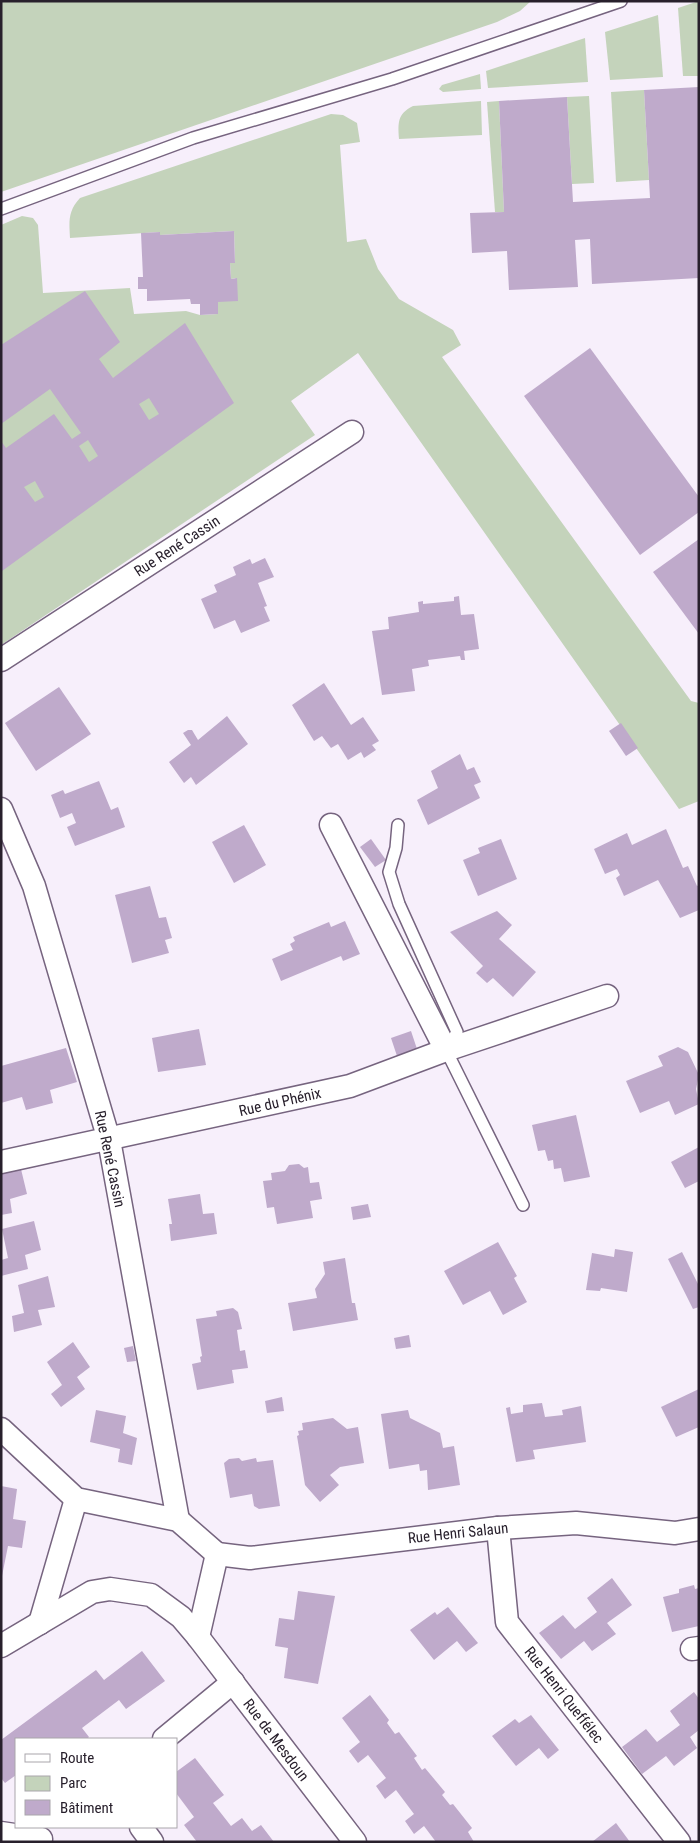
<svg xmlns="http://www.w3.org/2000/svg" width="700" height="1843" font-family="'Roboto Condensed',sans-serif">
  <rect width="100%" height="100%" fill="#f7effb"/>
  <!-- green -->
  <g fill="#c4d3bb">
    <polygon points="1,1 531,1 520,11 497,22 1,192"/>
    <polygon points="699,1 699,76 683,76 678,8"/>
    <polygon points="658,15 663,77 610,80 605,32"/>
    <polygon points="585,38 588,82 488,88 486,71"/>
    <polygon points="480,74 481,89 443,92 439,89 442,85"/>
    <polygon points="644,90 649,180 616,182 611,92"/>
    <polygon points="589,96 594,183 572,184 567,97"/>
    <path d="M481 101 482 135 399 139C398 123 397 114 413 106Z"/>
    <polygon points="499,101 504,212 495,212 487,102"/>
    <path d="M331 114 343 115 357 123 360 142 340 145 347 242 366 239 378 269 399 299 453 330 461 345 442 357 691 701 699 703V801L679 809 358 353 291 401 315 435 1 645V225L22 216 33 218 38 225 43 293 130 288 134 314 186 311 200 315 218 314V302L236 278 231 279 230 263 235 262 234 231 160 235 159 232 70 238C69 221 68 211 80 198Z"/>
  </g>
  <!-- building -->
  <g fill="#bfaacb" fill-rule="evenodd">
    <polygon points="699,87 699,278 592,284 590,239 575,240 578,287 509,290 507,251 472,253 470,213 504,212 499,101 567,97 573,202 650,198 644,90"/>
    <polygon points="234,231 235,263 230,263 231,279 237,278 238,301 218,302 218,314 200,315 200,304 191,304 190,299 147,301 147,289 138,289 138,277 143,277 141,233 160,232 160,235"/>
    <path d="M85 291 120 342 99 359 113 378 185 323 234 403 2 571 1 441 6 448 54 414 72 439 81 433 50 389 1 424V345ZM149 398 159 414 149 420 139 404ZM88 440 98 456 89 462 79 446ZM35 481 44 497 35 502 24 487Z"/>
    <polygon points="590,348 699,497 699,512 640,555 524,396"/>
    <polygon points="699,539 699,634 653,572"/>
    <polygon points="265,558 274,577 258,583 267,606 264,607 270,621 241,633 235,620 214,629 201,599 217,592 214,585 236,575 233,567 250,559 252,564"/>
    <polygon points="459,596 461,615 474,614 479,649 464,651 465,660 461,660 460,656 428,660 429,666 412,669 415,691 382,695 372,631 389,629 388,617 419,612 418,602 423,601 423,604 454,601 454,597"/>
    <polygon points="324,683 351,725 363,717 379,741 372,745 376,750 364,758 361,752 348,760 338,744 331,748 322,736 314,741 292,705"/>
    <polygon points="59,687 91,734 36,771 5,723"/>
    <polygon points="227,716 248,744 196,785 191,777 184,783 169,762 191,745 183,733 188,730 192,730 198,740"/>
    <polygon points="621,723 638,748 626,756 609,731"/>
    <polygon points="460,754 467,770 474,767 481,782 474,785 480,798 428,825 417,800 438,788 431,771"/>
    <polygon points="99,781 111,810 118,807 125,827 75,846 67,827 76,823 72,813 60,818 51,795 63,790 65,794"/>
    <polygon points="244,825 266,865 234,883 212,842"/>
    <polygon points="666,829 683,868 688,866 697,886 699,885 699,910 680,918 658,880 624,896 616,878 620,875 617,869 605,874 594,849 627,833 632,845"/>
    <polygon points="371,839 386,860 375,867 360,847"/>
    <polygon points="501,839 517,879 478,896 463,860 480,853 478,848"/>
    <polygon points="150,886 159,918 166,917 172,938 165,940 169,953 132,963 115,895"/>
    <polygon points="497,911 512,925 499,939 536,972 513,997 493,978 487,983 476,973 483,966 450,932"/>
    <polygon points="345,921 360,954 343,961 341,956 281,981 272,959 293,950 290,944 295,941 293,937 329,922 331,927"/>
    <polygon points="199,1029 206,1065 158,1072 152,1038"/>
    <polygon points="411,1031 417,1049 397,1056 391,1038"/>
    <polygon points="678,1047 688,1052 699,1075 696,1089 699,1104 675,1115 669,1101 640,1113 626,1081 663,1066 658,1056"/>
    <polygon points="66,1048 77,1082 50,1090 53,1103 26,1110 22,1097 1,1103 1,1066"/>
    <polygon points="576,1115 590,1177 564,1182 561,1168 554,1169 553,1160 548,1161 545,1150 538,1151 532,1125"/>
    <polygon points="699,1147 699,1181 685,1188 671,1162"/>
    <polygon points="299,1164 304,1168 308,1167 310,1183 319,1182 322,1199 310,1201 313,1218 277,1224 274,1207 267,1208 263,1181 272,1180 271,1173 285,1171 289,1165"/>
    <polygon points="20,1165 27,1194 10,1199 12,1213 1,1215 1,1170"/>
    <polygon points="200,1194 203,1214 214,1213 217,1234 171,1241 169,1224 172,1224 168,1199"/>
    <polygon points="368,1204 371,1217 353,1220 351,1207"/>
    <polygon points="34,1221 41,1250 25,1255 28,1269 1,1276 1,1260 8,1258 2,1229"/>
    <polygon points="498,1242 517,1276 514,1278 527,1302 503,1315 490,1291 463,1305 444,1271"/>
    <polygon points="615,1249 633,1252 627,1292 601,1288 600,1291 586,1290 592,1253 614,1257"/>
    <polygon points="682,1252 699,1286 699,1307 693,1309 668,1259"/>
    <polygon points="345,1258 352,1303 355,1303 358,1320 293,1331 288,1303 317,1298 315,1289 325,1274 323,1262"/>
    <polygon points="48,1276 55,1307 38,1310 42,1325 14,1332 12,1316 24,1313 18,1285"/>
    <polygon points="233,1308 238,1312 242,1329 237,1330 240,1351 245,1350 248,1368 232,1370 234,1383 197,1390 192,1364 201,1362 200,1357 202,1356 196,1319 217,1316 216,1311"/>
    <polygon points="409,1335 411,1347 396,1349 394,1338"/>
    <polygon points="73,1342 90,1367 77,1377 85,1389 61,1407 51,1394 62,1385 47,1362"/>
    <polygon points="133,1346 136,1361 127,1362 124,1348"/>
    <polygon points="699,1389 699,1427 676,1437 661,1407"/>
    <polygon points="282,1397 284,1411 267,1413 265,1401"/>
    <polygon points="542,1403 545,1417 563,1415 562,1410 581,1406 586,1442 533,1450 535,1459 516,1462 506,1408 510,1407 511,1414 523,1412 523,1405"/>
    <polygon points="96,1410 126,1416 123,1433 137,1438 132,1465 118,1462 120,1449 90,1442"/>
    <polygon points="408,1410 410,1418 440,1433 443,1448 454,1446 460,1485 428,1490 427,1470 420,1471 419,1464 389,1469 381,1414"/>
    <polygon points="333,1418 347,1429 358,1427 364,1463 340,1467 330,1475 339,1485 320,1502 305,1485 297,1436 299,1435 298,1431 303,1430 302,1423"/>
    <polygon points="239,1458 242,1461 256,1458 257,1462 273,1460 280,1506 259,1509 254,1506 252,1494 230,1498 224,1463 229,1459"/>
    <polygon points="1,1486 17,1489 13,1519 26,1521 22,1548 8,1546 2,1576"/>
    <polygon points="612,1578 632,1605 607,1623 616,1634 592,1651 584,1641 561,1659 539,1633 563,1615 575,1629 597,1612 587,1598"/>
    <polygon points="694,1585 695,1589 699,1588 699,1626 672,1632 663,1597 679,1593 679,1589"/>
    <polygon points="298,1591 335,1596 318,1684 284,1678 288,1648 275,1646 279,1618 294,1620"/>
    <polygon points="448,1607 478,1643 466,1652 457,1641 434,1660 410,1630 435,1612 437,1615"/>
    <polygon points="142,1651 165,1681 126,1709 119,1700 82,1728 89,1737 87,1739 16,1739 16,1775 5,1783 1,1778 1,1740 96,1670 104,1680"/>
    <polygon points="694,1692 699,1699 699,1730 690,1737 697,1748 674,1766 666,1756 642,1774 622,1747 646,1729 657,1742 680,1725 670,1711"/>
    <polygon points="370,1695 389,1720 387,1723 395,1734 399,1732 417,1756 414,1758 422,1770 425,1768 445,1792 442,1795 450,1805 453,1804 472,1828 468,1832 474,1842 436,1842 424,1826 414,1834 405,1821 414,1814 396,1790 385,1799 376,1786 386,1778 368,1755 358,1763 349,1751 360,1742 342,1718"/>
    <polygon points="531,1715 559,1750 548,1759 539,1748 516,1766 492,1736 515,1719 519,1723"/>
    <polygon points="195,1758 224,1795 213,1803 231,1826 242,1818 252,1831 261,1825 274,1842 197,1842 184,1825 194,1817 176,1793 176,1772"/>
    <polygon points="616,1823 630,1842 592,1842"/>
  </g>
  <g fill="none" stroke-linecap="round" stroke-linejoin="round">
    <defs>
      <g id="service">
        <polyline points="1,209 193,138 392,79 621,1"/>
        <polyline points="398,825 396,848 389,872 399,904 457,1032 446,1050 523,1205"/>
      </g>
      <g id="minor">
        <polyline points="1,660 352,432"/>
        <polyline points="1,809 34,886 109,1140 178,1520"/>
        <polyline points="331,825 446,1050"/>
        <polyline points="1,1162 350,1086 446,1050 607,996"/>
        <polyline points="1,1429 76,1499 178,1520 217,1554"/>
        <polyline points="498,1528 507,1622 679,1842"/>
        <polyline points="217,1554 250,1558 498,1528 576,1523 675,1533 699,1529"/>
        <polyline points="40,1623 76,1499"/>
        <polyline points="198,1637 217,1554"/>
        <polyline points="1,1646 92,1592 110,1589 151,1595 181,1617 198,1637 355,1842"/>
        <polyline points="692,1649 699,1648"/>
        <polyline points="164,1739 233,1682"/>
        <polyline points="141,1827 152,1842"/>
        <polyline points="1,1833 41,1839"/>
      </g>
    </defs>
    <!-- service casing -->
    <use href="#service" stroke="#76647f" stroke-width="14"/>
    <!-- minor casing -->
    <use href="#minor" stroke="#76647f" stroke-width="25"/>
    <!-- service -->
    <use href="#service" stroke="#fff" stroke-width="11"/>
    <!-- minor -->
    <use href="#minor" stroke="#fff" stroke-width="22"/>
  </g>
  <g text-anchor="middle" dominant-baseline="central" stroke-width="4.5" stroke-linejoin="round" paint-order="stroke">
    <!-- street labels -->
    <g font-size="15" fill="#28202c" stroke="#fff">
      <text transform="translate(177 546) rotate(-33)">Rue René Cassin</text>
      <text transform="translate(280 1102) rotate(-13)">Rue du Phénix</text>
      <text transform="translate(110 1159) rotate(78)">Rue René Cassin</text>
      <text transform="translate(458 1533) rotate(-6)">Rue Henri Salaun</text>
      <text transform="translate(564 1695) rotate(52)">Rue Henri Queffélec</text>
      <text transform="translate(276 1740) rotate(53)">Rue de Mesdoun</text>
    </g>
  </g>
  <!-- border -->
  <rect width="700" height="1843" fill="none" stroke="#28202c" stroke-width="5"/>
  <!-- legend -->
  <rect x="15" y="1738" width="162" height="90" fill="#ffffff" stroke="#a9a6ab"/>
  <rect x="25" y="1754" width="25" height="8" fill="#ffffff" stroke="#a9a6ab"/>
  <text x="60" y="1763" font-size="15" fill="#28202c">Route</text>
  <rect x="25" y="1776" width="25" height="15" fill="#c4d3bb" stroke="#a9a6ab"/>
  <text x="60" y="1788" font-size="15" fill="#28202c">Parc</text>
  <rect x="25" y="1800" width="25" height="15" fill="#bfaacb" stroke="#a9a6ab"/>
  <text x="60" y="1813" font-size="15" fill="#28202c">Bâtiment</text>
</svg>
